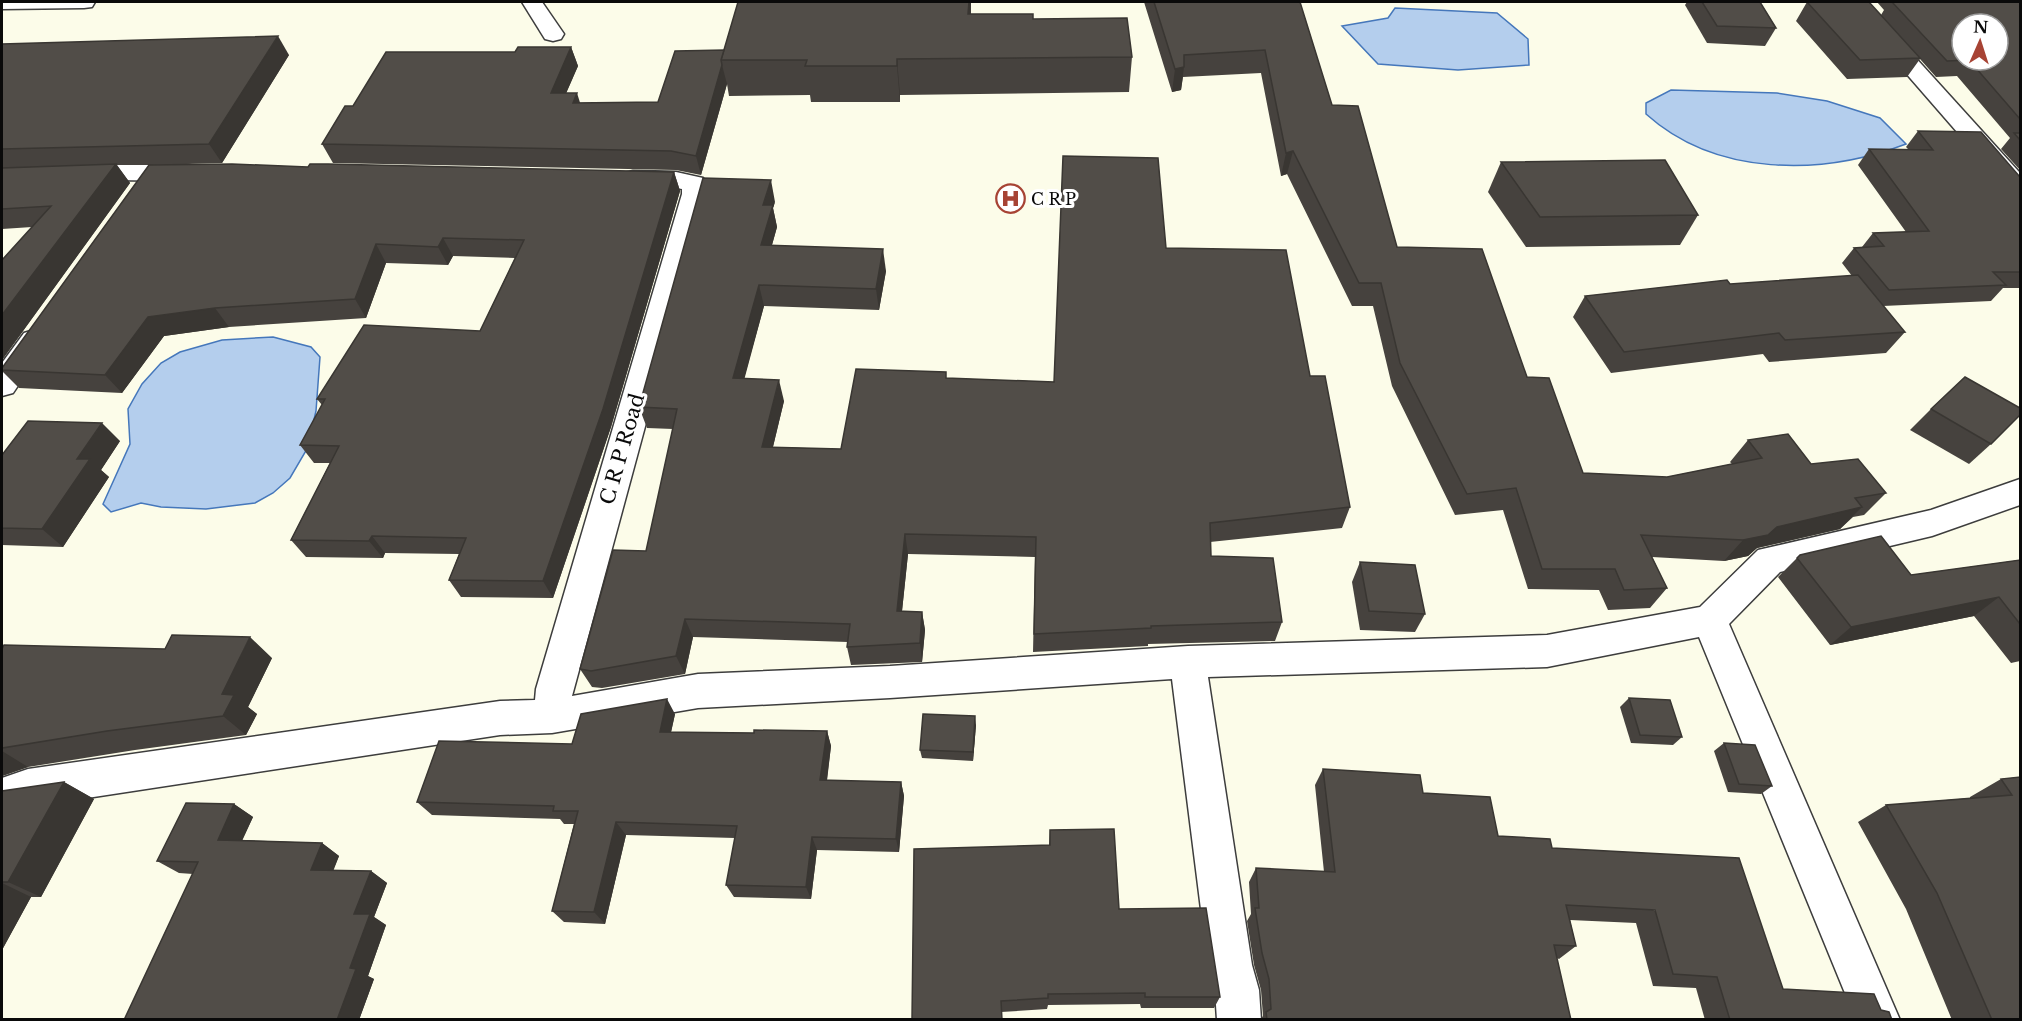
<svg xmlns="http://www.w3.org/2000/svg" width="2022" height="1021" font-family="'Libre Baskerville',serif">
  <rect width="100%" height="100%" fill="#fcfce9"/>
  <!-- water -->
  <g fill="#b4ceed" stroke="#4577bb" stroke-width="1.5">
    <polygon points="1395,8 1497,13 1528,39 1529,65 1458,70 1378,64 1342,26 1388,18"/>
    <path d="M1671 90 1777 93 1827 101 1880 118 1906 144C1822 176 1716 177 1646 114V103Z"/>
    <polygon points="273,337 311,347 320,357 316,411 307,449 290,478 273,493 255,503 206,509 161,507 141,503 111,512 103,504 130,444 128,409 142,384 161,363 180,352 222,340"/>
  </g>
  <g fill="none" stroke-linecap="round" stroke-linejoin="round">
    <defs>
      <g id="street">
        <polygon points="2,2 95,2 92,7 84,8 2,9"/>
        <polygon points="522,2 542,2 564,34 561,39 553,41 545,39"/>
        <polygon points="1844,2 1865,2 2020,173 2020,196 2011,194"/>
        <polygon points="113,164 189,165 198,167 202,173 198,179 189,181 113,180 2,186 2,170"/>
        <polygon points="633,171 676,172 703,178 707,184 708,194 572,696 698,674 890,666 1188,646 1547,635 1700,607 1758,550 1931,510 2020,479 2020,505 1932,536 1780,572 1729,624 1900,1020 1856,1020 1699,637 1547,667 1208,677 1252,965 1259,990 1261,1020 1217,1020 1215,990 1208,965 1172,679 890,698 698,708 552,733 500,735 28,807 2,816 2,778 28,769 500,701 535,700 536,689 682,194 682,189 676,188 624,185 620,179 624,173"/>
        <polygon points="34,330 44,333 49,340 13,393 2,396 2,363 24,333"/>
      </g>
    </defs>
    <!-- street casing -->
    <use href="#street" stroke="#3d3d3d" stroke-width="3"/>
    <!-- street -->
    <use href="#street" fill="#fff" fill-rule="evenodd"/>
  </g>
  <!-- wall -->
  <g fill="#46423e">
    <polygon points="738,2 971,2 971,14 1033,19 1132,57 1129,92 900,95 900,102 811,102 810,95 729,96 727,84 701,175 676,170 333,163 322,144 515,52 571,47 578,66 566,93 580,103 658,102 724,50"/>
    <polygon points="1144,2 1300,2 1332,105 1397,247 1527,377 1583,473 1667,477 1732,464 1730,462 1748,440 1886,493 1864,515 1853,517 1840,529 1757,548 1748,556 1724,561 1652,557 1667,588 1650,608 1608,610 1599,590 1528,589 1503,510 1455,515 1392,386 1373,306 1352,306 1287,174 1281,176 1261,73 1183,77 1181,90 1172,92"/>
    <polygon points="1687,2 1760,2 1776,28 1765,46 1707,43 1685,5"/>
    <polygon points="1807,2 1881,15 1884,10 1877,2 2020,2 2020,170 2001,149 2010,138 1957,76 1936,77 1920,59 1907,77 1847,79 1796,21"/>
    <polygon points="2,44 289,55 222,163 151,165 674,172 680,191 611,427 553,598 461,597 449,580 459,554 385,553 383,558 306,557 291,540 330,463 314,463 300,445 322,405 317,399 480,331 515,258 453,256 448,265 386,263 366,318 229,327 164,336 122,393 19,388 2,371 2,368 149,165 117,165 130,183 2,360 2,260 32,227 2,229"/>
    <polygon points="1918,131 2020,177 2020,288 2003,288 1991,301 1883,306 1905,332 1886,353 1769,362 1763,354 1611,373 1573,317 1585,296 1852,276 1842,263 1854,248 1862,247 1873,233 1906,232 1858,165 1869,149 1909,150 1906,147"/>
    <polygon points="1501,162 1698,215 1680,245 1526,247 1488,192"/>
    <polygon points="775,202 773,208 777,227 772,245 886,271 879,310 764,306 744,378 784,401 773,447 841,449 947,378 1054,382 1166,248 1310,376 1350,507 1342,528 1210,542 1211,556 1282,622 1275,641 1148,644 1148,646 1033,652 1035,557 908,554 902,611 922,612 925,630 922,662 851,665 847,647 848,642 693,637 685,674 602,688 592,687 580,669 646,551 673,429 647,428 639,407"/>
    <polygon points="1931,409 1991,444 1969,464 1910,430"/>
    <polygon points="120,441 101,470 109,477 63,547 2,545 2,455"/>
    <polygon points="1800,555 1911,575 2020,560 2020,661 2011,663 1974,616 1830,645 1778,577"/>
    <polygon points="1360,562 1425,614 1415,632 1360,630 1352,582"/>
    <polygon points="2,649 272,658 248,707 257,714 246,735 135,750 28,767 2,776"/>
    <polygon points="1629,698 1682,737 1673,745 1631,743 1620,707"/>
    <polygon points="675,714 671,732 754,733 827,731 831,746 827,781 901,782 904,796 899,852 817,850 811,899 734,897 726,885 735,838 626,835 605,924 564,922 552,911 574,824 564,824 560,819 432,815 417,802 572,744"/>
    <polygon points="976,725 973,761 922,758 920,750"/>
    <polygon points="1724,743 1772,786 1761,794 1728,792 1714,751"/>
    <polygon points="1323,769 1423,793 1498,836 1552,848 1783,989 1881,1010 1892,1020 1705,1020 1696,988 1653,986 1636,923 1570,920 1576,946 1559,959 1557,958 1571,1020 1260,1020 1263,1016 1261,990 1254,965 1247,921 1251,914 1249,882 1256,868 1324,872 1315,785"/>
    <polygon points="2020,777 2020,1020 1952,1020 1906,909 1858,822 1886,805 1970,798 1970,797 2001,779"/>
    <polygon points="64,782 94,799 41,897 31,897 2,950 2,791"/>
    <polygon points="234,804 253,817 242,840 322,843 339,856 333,870 371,871 387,883 374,917 386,925 368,976 374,979 359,1020 124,1020 193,874 179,873 157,861"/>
    <polygon points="1050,830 1119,909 1220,997 1214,1008 1141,1008 1140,1004 1048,1005 1047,1009 1001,1012 912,1020 1049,845"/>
  </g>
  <!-- shaded-wall -->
  <g fill="#393632">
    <polygon points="969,2 971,2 969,48 968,14"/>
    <polygon points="278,36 289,55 222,163 209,144"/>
    <polygon points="571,47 578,66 558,112 551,93"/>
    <polygon points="897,59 900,95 900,102 897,66"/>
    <polygon points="722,65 727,84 701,175 696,156"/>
    <polygon points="1184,67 1181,90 1172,92 1175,69"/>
    <polygon points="577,93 583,112 573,103"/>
    <polygon points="1293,151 1287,174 1281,176 1286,153"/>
    <polygon points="116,164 130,183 2,360 2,315"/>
    <polygon points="674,172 680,191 611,427 553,598 543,581"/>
    <polygon points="771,180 775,202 773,208 777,227 766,266 761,245 763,205"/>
    <polygon points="443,238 453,256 448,265 438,247"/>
    <polygon points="376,244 386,263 366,318 355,299"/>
    <polygon points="883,249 886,271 879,310 876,289"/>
    <polygon points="759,285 764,306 739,399 733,378"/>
    <polygon points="215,308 229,327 164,336 122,393 105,375 148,317"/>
    <polygon points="779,380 784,401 768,467 762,447"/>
    <polygon points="102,423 120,441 101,470 109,477 63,547 42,529 77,459"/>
    <polygon points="1862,507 1840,529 1757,548 1748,556 1724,561 1743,540 1777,527"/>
    <polygon points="905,534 908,554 900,630 897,611"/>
    <polygon points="372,536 385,553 383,558 369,541"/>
    <polygon points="1999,597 1974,616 1830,645 1851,627"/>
    <polygon points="922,612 925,630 922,662 920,643"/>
    <polygon points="685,619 693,637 685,674 676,656"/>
    <polygon points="250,637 272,658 248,707 257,714 246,735 223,716 222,694"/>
    <polygon points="667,699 675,714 668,746 660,732"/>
    <polygon points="975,716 976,725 973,761 973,752"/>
    <polygon points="827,731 831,746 825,794 820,780"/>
    <polygon points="2,751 28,767 2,776"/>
    <polygon points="64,782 94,799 41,897 8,882"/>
    <polygon points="901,782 904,796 899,852 896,839"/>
    <polygon points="234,804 253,817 237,852 218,840"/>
    <polygon points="616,822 626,835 605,924 594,912"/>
    <polygon points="812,837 817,850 811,899 806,887"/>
    <polygon points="322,843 339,856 329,882 311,870"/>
    <polygon points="371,871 387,883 374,917 386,925 368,976 374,979 359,1020 337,1020 350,968 354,914"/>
    <polygon points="2,883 31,897 2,950"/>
  </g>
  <!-- building -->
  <g fill="#514d48" stroke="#393632" stroke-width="1.5" fill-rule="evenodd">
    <polygon points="738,2 969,2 968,14 1033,14 1033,19 1127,18 1132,57 897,59 897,66 805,66 807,60 721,60"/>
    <polygon points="1154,2 1300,2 1332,105 1358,106 1397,247 1482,249 1527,377 1549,378 1583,473 1667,477 1762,458 1748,440 1788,434 1811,464 1858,459 1886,493 1855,498 1862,507 1777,527 1768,535 1743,540 1641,535 1667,588 1624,590 1615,569 1542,569 1516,488 1467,494 1400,363 1381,283 1359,283 1293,151 1286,153 1265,50 1184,55 1184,67 1175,69"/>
    <polygon points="1702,2 1760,2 1776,28 1717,26"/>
    <polygon points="1807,2 1869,2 1920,58 1860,60"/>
    <path d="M1892 2H2020V119L1969 60 1947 61ZM1962 24H1998V60H1962Z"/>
    <polygon points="278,36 209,144 2,149 2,44"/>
    <polygon points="518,47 571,47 551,93 577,93 573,103 658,102 675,51 724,50 721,60 722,65 696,156 671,151 322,144 345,106 353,106 386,52 515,52"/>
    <polygon points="1918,131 1981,132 2020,177 2020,272 1993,272 2006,285 1889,290 1854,248 1884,246 1873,233 1929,231 1869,149 1933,150"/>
    <polygon points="2014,133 2020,133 2020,140"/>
    <polygon points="1063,156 1158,158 1166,248 1286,250 1310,376 1325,376 1350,507 1210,523 1211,556 1273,558 1282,622 1151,626 1151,628 1034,634 1036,537 905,534 897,611 922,612 920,643 847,647 850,624 685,619 676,656 591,671 580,669 613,550 646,551 677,409 639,407 703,178 771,180 763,205 773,205 761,245 883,249 876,289 759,285 733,378 779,380 762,447 841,449 856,369 946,372 946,378 1054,382"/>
    <polygon points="1665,160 1698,215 1540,217 1501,162"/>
    <polygon points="116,164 2,315 2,260 51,206 2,209 2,168"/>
    <polygon points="232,164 308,167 310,164 328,164 674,172 603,409 543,581 449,580 466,538 372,536 369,541 291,540 339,446 300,445 325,399 317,399 364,325 480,331 524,240 443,238 438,247 376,244 355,299 215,308 148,317 105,375 2,370 2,368 149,165"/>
    <polygon points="1858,275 1905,332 1785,340 1779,333 1624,352 1585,296 1727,280 1730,284"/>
    <polygon points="1965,377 2020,408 2020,415 1991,444 1931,409"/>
    <polygon points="28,421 102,423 77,459 90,459 42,529 2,528 2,455"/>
    <polygon points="1881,536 1911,575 2020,560 2020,624 1999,597 1851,627 1797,558 1800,555"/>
    <polygon points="1360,562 1415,565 1425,614 1369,611"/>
    <polygon points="172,635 250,637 222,694 234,695 223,716 107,731 2,748 2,649 4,645 165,649"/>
    <polygon points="1629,698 1670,700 1682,737 1640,735"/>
    <polygon points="667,699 660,732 754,733 754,730 827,731 820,780 901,782 896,839 812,837 806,887 726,885 737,826 616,822 594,912 552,911 578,811 553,811 554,806 417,802 439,741 572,744 581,714"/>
    <polygon points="923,714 975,716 973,752 920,750"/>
    <polygon points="1724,743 1755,745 1772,786 1739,784"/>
    <polygon points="1323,769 1420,775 1423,793 1490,797 1498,836 1550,839 1552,848 1739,858 1783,989 1874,994 1881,1010 1889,1012 1892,1020 1730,1020 1717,977 1673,974 1655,910 1566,905 1576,946 1554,945 1571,1020 1267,1020 1266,1012 1271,1009 1269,979 1262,953 1255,908 1259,908 1256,868 1335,872"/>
    <polygon points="2020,777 2020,1020 1992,1020 1937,893 1886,805 2012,795 2001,779"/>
    <polygon points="64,782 8,882 2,882 2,791"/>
    <polygon points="186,803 234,804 218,840 322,843 311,870 371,871 354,914 370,914 350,968 356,969 337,1020 124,1020 198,862 157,861"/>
    <polygon points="1114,829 1119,909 1206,908 1220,997 1145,997 1145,993 1048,994 1048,998 1001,1001 1002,1020 912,1020 914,849 1050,845 1050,830"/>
  </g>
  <!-- icons -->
  <defs>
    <symbol id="hospital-ring" viewBox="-11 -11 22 22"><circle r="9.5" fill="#fff" stroke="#a74334" stroke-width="1.5"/><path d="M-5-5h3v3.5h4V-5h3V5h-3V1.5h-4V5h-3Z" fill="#a74334"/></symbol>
  </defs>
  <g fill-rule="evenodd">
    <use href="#hospital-ring" x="994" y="182" width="33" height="33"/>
  </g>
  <g text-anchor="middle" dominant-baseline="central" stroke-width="6" stroke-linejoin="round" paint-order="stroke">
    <!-- far-poi labels -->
    <g font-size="16" fill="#0a0a0a" stroke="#fff" text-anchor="start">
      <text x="1031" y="199">C R P</text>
    </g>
    <!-- street labels -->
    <g font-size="20" fill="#0a0a0a" stroke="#fff">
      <text transform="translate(622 449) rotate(-74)">C R P Road</text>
    </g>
  </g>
  <!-- border -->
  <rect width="2022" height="1021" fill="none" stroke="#0a0a0a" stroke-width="6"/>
  <!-- north arrow -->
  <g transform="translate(1980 42) rotate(3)"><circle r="28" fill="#ffffff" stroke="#9d9d9d" stroke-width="1.5"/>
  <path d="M0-4.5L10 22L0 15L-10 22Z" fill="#a74334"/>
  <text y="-9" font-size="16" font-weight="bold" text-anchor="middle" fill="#0a0a0a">N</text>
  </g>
</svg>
